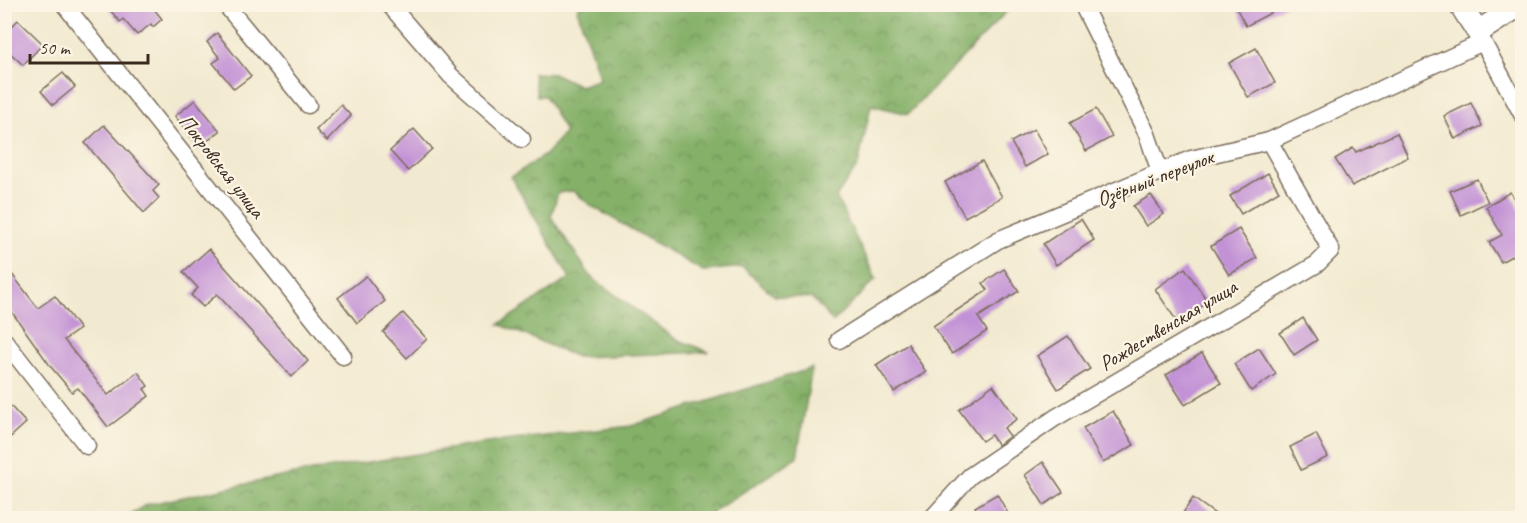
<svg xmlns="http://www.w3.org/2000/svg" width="1527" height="523" font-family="Caveat,sans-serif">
  <defs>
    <pattern id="forest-crowns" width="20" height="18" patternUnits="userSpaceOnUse" patternTransform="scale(1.5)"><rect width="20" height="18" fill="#84b068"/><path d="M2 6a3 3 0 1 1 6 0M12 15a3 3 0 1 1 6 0" fill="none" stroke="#6d8f55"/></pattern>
  </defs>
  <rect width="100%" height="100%" fill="#fcf5e5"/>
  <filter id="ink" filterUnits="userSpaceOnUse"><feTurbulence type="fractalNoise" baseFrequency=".0167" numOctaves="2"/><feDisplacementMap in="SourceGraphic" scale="12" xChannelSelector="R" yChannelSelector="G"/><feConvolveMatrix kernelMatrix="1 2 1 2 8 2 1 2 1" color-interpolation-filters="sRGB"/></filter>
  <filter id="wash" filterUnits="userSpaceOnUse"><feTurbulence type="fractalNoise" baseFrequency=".008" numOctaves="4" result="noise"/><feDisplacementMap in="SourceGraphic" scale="24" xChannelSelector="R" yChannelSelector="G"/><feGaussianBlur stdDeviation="1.35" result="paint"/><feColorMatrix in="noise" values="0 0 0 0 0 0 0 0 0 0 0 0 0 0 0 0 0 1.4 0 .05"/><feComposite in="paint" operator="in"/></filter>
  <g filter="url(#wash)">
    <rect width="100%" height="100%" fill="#f2ead0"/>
    <!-- forest -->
    <g fill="url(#forest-crowns)" stroke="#606d43" stroke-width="1.5">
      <polygon points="1004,4 1011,7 908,114 871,105 858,165 836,197 876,279 833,322 812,298 775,296 742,267 703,271 593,207 573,191 558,193 551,217 591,277 674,338 709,352 577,357 499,324 570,278 511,177 545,155 565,132 545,96 537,96 533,73 555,74 580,86 600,79 577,9 579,5"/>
      <polygon points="812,368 797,457 711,513 715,518 127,518 145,505 295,474 479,444 631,426"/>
    </g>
    <g id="blocks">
      <!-- building -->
      <g fill="#c292d6">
        <polygon points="105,4 150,4 162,19 153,27 151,24 137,35 123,19 120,22"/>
        <polygon points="1234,4 1287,4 1246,26"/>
        <polygon points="18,20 43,44 23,65 4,47 4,34"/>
        <polygon points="217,33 251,76 234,89 213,63 220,58 207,42"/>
        <polygon points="1256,48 1275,83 1248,97 1229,63"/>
        <polygon points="63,73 75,87 53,105 41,91"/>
        <polygon points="195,100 220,131 199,147 175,116"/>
        <polygon points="1471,103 1482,126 1455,139 1444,116"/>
        <polygon points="341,105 351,116 327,141 316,130"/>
        <polygon points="1096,109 1112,137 1086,151 1070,123"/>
        <polygon points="104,125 159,185 153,191 159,198 144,213 85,143"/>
        <polygon points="414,129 432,149 408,171 390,151"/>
        <polygon points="1034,129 1048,154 1025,167 1011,142"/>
        <polygon points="1397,133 1408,157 1352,186 1335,159 1353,148 1356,152"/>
        <polygon points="982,161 1002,197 965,217 945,182"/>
        <polygon points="1268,173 1279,191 1241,214 1230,196"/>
        <polygon points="1477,179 1488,202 1461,215 1450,191"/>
        <polygon points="1510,192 1522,213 1522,250 1501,262 1489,242 1502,235 1486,207"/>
        <polygon points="1151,195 1164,214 1146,226 1133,206"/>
        <polygon points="1081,219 1094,240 1056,265 1043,244"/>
        <polygon points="1239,229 1257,258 1229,275 1211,246"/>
        <polygon points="209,249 308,361 292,377 217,294 203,307 191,295 198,288 183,272"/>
        <polygon points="4,264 38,308 55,296 80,329 64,340 108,395 138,372 148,386 144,389 149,396 108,427 78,388 72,392 51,367 4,301"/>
        <polygon points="1185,268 1208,302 1178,323 1155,289"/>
        <polygon points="1004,269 1019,291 978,317 987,331 952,354 933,326 988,290 983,283"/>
        <polygon points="366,276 385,301 357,323 338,298"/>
        <polygon points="403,313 427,339 407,358 383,332"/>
        <polygon points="1303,318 1317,340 1294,355 1280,333"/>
        <polygon points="1068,336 1090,369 1058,389 1037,356"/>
        <polygon points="908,344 926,372 894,392 876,365"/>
        <polygon points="1259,348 1276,374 1251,391 1234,364"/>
        <polygon points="1202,353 1221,383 1185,405 1166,375"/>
        <polygon points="993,385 1017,419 1004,428 1010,436 998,445 991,435 982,441 959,410"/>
        <polygon points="4,399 26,423 4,443"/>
        <polygon points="1113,411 1134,445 1103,463 1083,428"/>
        <polygon points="1316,434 1328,457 1301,470 1290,447"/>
        <polygon points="1043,462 1063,492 1044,505 1025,475"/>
        <polygon points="997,494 1011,519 982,519 975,507"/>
        <polygon points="1193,498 1222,519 1179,519"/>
      </g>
    </g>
  </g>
  <g filter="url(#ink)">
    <use href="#blocks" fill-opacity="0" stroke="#7b6d5c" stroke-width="1.5"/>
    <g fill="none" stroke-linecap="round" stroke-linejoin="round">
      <defs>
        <g id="street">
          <polyline points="64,4 343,356"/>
          <polyline points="225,4 308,105"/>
          <polyline points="389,4 451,76 522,139"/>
          <polyline points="1082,4 1147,134 1160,172"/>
          <polyline points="1478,33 1522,114"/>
          <polyline points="4,340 87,446"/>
          <polyline points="839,340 998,240 1191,159 1269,141 1483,42"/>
          <polyline points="932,518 970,476 1055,418 1317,264 1331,250 1269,141"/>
        </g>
        <polyline id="secondary" points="1460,4 1478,32 1521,4"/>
      </defs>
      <!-- street casing -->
      <use href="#street" stroke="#7b6d5c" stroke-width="19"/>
      <!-- secondary casing -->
      <use href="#secondary" stroke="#7b6d5c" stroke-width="25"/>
      <!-- street -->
      <use href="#street" stroke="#fff" stroke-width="16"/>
      <!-- secondary -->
      <use href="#secondary" stroke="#fff" stroke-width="22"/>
    </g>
  </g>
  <g text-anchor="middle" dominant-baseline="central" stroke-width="4.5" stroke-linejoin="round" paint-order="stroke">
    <!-- street labels -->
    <g font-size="21" fill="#3b2a1e" stroke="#fcf5e5">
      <text transform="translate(222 166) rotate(52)">Покровская улица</text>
      <text transform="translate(1155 178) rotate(-21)">Озёрный переулок</text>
      <text transform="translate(1168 325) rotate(-31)">Рождественская улица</text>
    </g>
  </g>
  <!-- margin -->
  <rect width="1527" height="523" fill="none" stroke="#fcf5e5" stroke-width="24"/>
  <!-- scale -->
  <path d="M30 54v9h118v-9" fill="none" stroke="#3b2a1e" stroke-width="3"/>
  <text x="39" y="54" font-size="18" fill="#3b2a1e" stroke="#fcf5e5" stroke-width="4.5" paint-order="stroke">50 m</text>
</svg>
